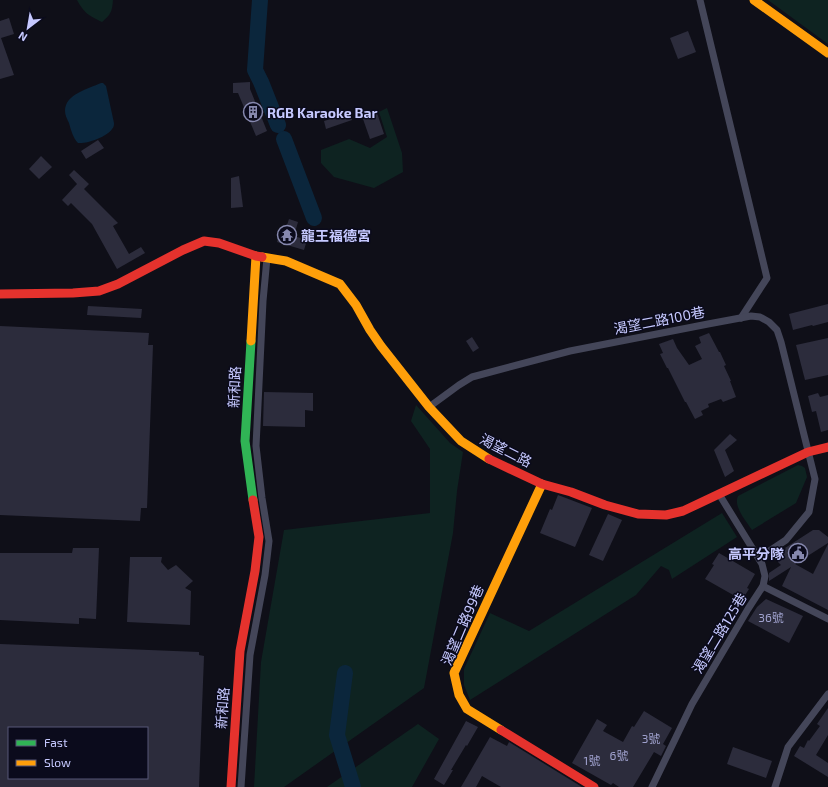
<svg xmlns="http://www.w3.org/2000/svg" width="828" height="787" font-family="'Exo 2','Noto Sans TC',sans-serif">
  <rect width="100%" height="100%" fill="#0f0f18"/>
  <!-- green -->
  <g fill="#0e2321">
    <path d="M77 0H113C112 12 111 14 102 22 89 16 84 13 77 0Z"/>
    <polygon points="768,0 828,0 828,44"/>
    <polygon points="387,108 402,153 403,172 374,188 334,177 321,163 321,150 349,139 370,148 387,137 379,112"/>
    <polygon points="416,405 450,443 463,452 457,491 453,533 424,688 284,787 254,787 261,662 284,530 430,513 430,449 411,421"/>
    <path d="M798 465 802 466 805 468 807 477 796 503 752 530C746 521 733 506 738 496Z"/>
    <polygon points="722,513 737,537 672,579 669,570 661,566 636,595 470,700 464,685 464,669 490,613 529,631"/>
    <polygon points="418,724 439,739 412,787 327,787"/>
  </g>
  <!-- water -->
  <path fill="#0b263c" d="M101 83H103L106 86 114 123C114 125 114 127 112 129 107 137 87 144 78 143 73 138 71 130 69 123 67 119 65 115 65 111 65 94 88 89 101 83Z"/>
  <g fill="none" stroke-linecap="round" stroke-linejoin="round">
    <!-- river -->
    <g stroke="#0b263c" stroke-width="16">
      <polyline points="260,0 255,70 261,82 278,125"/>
      <polyline points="284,139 314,218"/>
      <polyline points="345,673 337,735 353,787"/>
    </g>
  </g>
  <!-- building -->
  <g fill="#2c2c3c" fill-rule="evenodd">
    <polygon points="9,18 14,34 1,38 14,75 0,79 0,21"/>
    <polygon points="688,31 696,52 678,59 670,38"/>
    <polygon points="250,82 250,89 267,131 256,136 238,93 233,93 233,83"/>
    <polygon points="350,113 352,120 326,129 324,121"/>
    <polygon points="377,113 384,134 370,139 363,119"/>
    <polygon points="98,140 104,148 86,159 81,151"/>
    <polygon points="41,156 52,167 39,179 29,169"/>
    <polygon points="74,170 89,184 84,189 118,223 113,226 129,254 141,247 145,253 117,269 92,224 71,203 68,206 62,200 77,184 69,175"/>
    <polygon points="239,176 243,207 231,208 231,178"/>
    <polygon points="289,219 298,222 294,236 307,240 304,250 277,242 280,232 284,234"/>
    <polygon points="828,304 828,322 813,326 812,325 793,330 789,314"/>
    <polygon points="88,306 142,309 141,318 87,315"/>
    <polygon points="0,326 149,333 148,345 153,345 147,508 141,508 140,521 0,515"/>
    <polygon points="709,333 719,352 720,352 726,365 724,366 731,381 730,381 736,397 723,402 721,399 708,404 709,407 701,411 703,415 695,419 686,402 685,402 668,368 667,368 660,354 663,353 659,344 673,339 677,348 689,365 702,359 695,346 701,343 699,337"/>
    <polygon points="472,337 479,348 473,352 466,341"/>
    <polygon points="828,338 828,375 805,380 796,345"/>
    <polygon points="264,392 313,393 313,411 305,410 305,427 263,426"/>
    <polygon points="818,393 820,397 828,395 828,430 821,432 816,411 812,412 808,396"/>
    <polygon points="730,434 737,440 725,450 734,471 725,477 714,450"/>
    <polygon points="558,495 592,508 575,547 540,533 550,509 552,510"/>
    <polygon points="608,514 622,520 603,561 589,555"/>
    <polygon points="813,530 819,530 828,537 828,543 795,564 813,574 828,544 828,610 782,586 791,567 769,581 769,573 781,565 778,562 778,557 786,549 785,548"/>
    <polygon points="73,548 99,548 96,619 79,618 79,624 0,620 0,553 72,553"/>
    <polygon points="719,553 755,574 747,588 749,589 742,600 705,579 714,565 712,564"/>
    <polygon points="130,557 162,557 161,562 168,570 176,565 193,581 185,588 191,591 190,625 127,622"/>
    <polygon points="766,599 803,616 789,643 748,621 757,607"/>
    <path d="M0 644 199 652V655L204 656 199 787H0ZM9 728H147V778H9Z"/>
    <polygon points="828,708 828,735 816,755 828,763 828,777 794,756 800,746 804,748 808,740 809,741 820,726 817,724"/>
    <polygon points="644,711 672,728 663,744 666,746 661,756 654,752 633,787 619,787 613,783 611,785 572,763 597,719 607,725 603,731 623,742 632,726 634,727"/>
    <polygon points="466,721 478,727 467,746 466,745 451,770 453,770 444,785 434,779"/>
    <polygon points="490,737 507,746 509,742 582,787 501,787 482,776 476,787 461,787"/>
    <polygon points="733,747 772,761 766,778 727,764"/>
  </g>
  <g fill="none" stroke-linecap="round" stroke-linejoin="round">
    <!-- street -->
    <g stroke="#444659" stroke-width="7">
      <polyline points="700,0 767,278 741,318"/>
      <polyline points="429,407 459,385 472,377 570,351 708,324 751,316 760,317 769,322 777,330 781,342 815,479 809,512 786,540 759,558"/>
      <polyline points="763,586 828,619"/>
      <polyline points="241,787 250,655 265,575 269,541 262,498 256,446 263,301 267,258"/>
      <polyline points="652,787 692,704 748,609 763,586 765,576 762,564 719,494"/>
      <polyline points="775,787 788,747 828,694"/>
    </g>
    <!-- fast -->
    <polyline stroke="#30b455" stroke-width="9" points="251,341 245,441 253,500"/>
    <!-- slow -->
    <g stroke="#ff9f0a" stroke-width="9">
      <polyline points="754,0 828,53"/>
      <polyline points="262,257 286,261 340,284 356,305 370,330 381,346 429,407 461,441 489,459"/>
      <polyline points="251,341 256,256"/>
      <polyline points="501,730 467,709 459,695 454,673 542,484"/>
    </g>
    <!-- jam -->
    <g stroke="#e5322d" stroke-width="9">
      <polyline points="0,294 73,293 99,291 118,284 183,250 204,241 219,243 256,256 262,257"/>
      <polyline points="489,459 542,484 571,492 605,505 638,514 666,515 683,511 808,452 828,447"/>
      <polyline points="501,730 594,787"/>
      <polyline points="231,787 240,651 255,571 259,537 253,500"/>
    </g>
  </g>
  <!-- icons -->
  <defs>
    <symbol id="building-ring" viewBox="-11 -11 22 22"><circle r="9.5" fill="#0b0b1c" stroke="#8688ae" stroke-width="1.5"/><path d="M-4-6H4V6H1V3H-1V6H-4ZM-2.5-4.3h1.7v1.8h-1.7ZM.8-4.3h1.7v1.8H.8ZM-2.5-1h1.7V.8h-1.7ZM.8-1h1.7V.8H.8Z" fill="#8688ae"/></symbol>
    <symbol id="temple-ring" viewBox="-11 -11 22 22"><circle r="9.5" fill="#0b0b1c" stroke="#8688ae" stroke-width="1.5"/><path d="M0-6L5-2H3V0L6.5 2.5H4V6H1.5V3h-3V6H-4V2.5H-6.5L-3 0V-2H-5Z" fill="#8688ae"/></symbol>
    <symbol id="civic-ring" viewBox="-11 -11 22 22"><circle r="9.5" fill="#0b0b1c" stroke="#8688ae" stroke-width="1.5"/><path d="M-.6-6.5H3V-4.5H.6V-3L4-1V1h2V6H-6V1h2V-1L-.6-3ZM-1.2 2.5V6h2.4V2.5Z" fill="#8688ae"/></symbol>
  </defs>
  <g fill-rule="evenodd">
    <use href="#building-ring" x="242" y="101" width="22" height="22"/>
    <use href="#temple-ring" x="276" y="224" width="22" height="22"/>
    <use href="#civic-ring" x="787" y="542" width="22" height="22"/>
  </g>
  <g text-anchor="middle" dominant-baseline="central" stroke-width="3" stroke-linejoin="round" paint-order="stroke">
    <!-- number labels -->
    <g font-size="12" fill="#a0a2ce">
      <text x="771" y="617">36號</text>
      <text x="651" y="738">3號</text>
      <text x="619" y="755">6號</text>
      <text x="592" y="760">1號</text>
    </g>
    <!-- poi labels -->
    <g font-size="14" font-weight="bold" fill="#c6c9ff" stroke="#0b0b1c" text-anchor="start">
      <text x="267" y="112">RGB Karaoke Bar</text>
      <text x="301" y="235">龍王福德宮</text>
      <text x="784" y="553" text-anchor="end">高平分隊</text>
    </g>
    <!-- street labels -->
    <g font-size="14" fill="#c6c9ff" stroke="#0b0b1c">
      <text transform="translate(659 320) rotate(-11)">渴望二路100巷</text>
      <text transform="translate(234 387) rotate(-87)">新和路</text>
      <text transform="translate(506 450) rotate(27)">渴望二路</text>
      <text transform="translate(462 625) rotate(-67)">渴望二路99巷</text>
      <text transform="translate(719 633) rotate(-59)">渴望二路125巷</text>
      <text transform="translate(222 708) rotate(-86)">新和路</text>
    </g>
  </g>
  <!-- legend -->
  <rect x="8" y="727" width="140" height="52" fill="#0b0b1c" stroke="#565777"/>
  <rect x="16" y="740" width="20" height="6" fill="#30b455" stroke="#565777"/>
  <text x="44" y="747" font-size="12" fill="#c6c9ff">Fast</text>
  <rect x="16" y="760" width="20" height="6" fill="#ff9f0a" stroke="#565777"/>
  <text x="44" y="767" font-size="12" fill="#c6c9ff">Slow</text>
  <!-- north arrow -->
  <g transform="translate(28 28) rotate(211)" stroke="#0b0b1c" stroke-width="3" paint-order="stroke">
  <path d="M0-3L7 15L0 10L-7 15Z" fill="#c6c9ff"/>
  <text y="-6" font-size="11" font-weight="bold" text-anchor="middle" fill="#c6c9ff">N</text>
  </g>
</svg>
